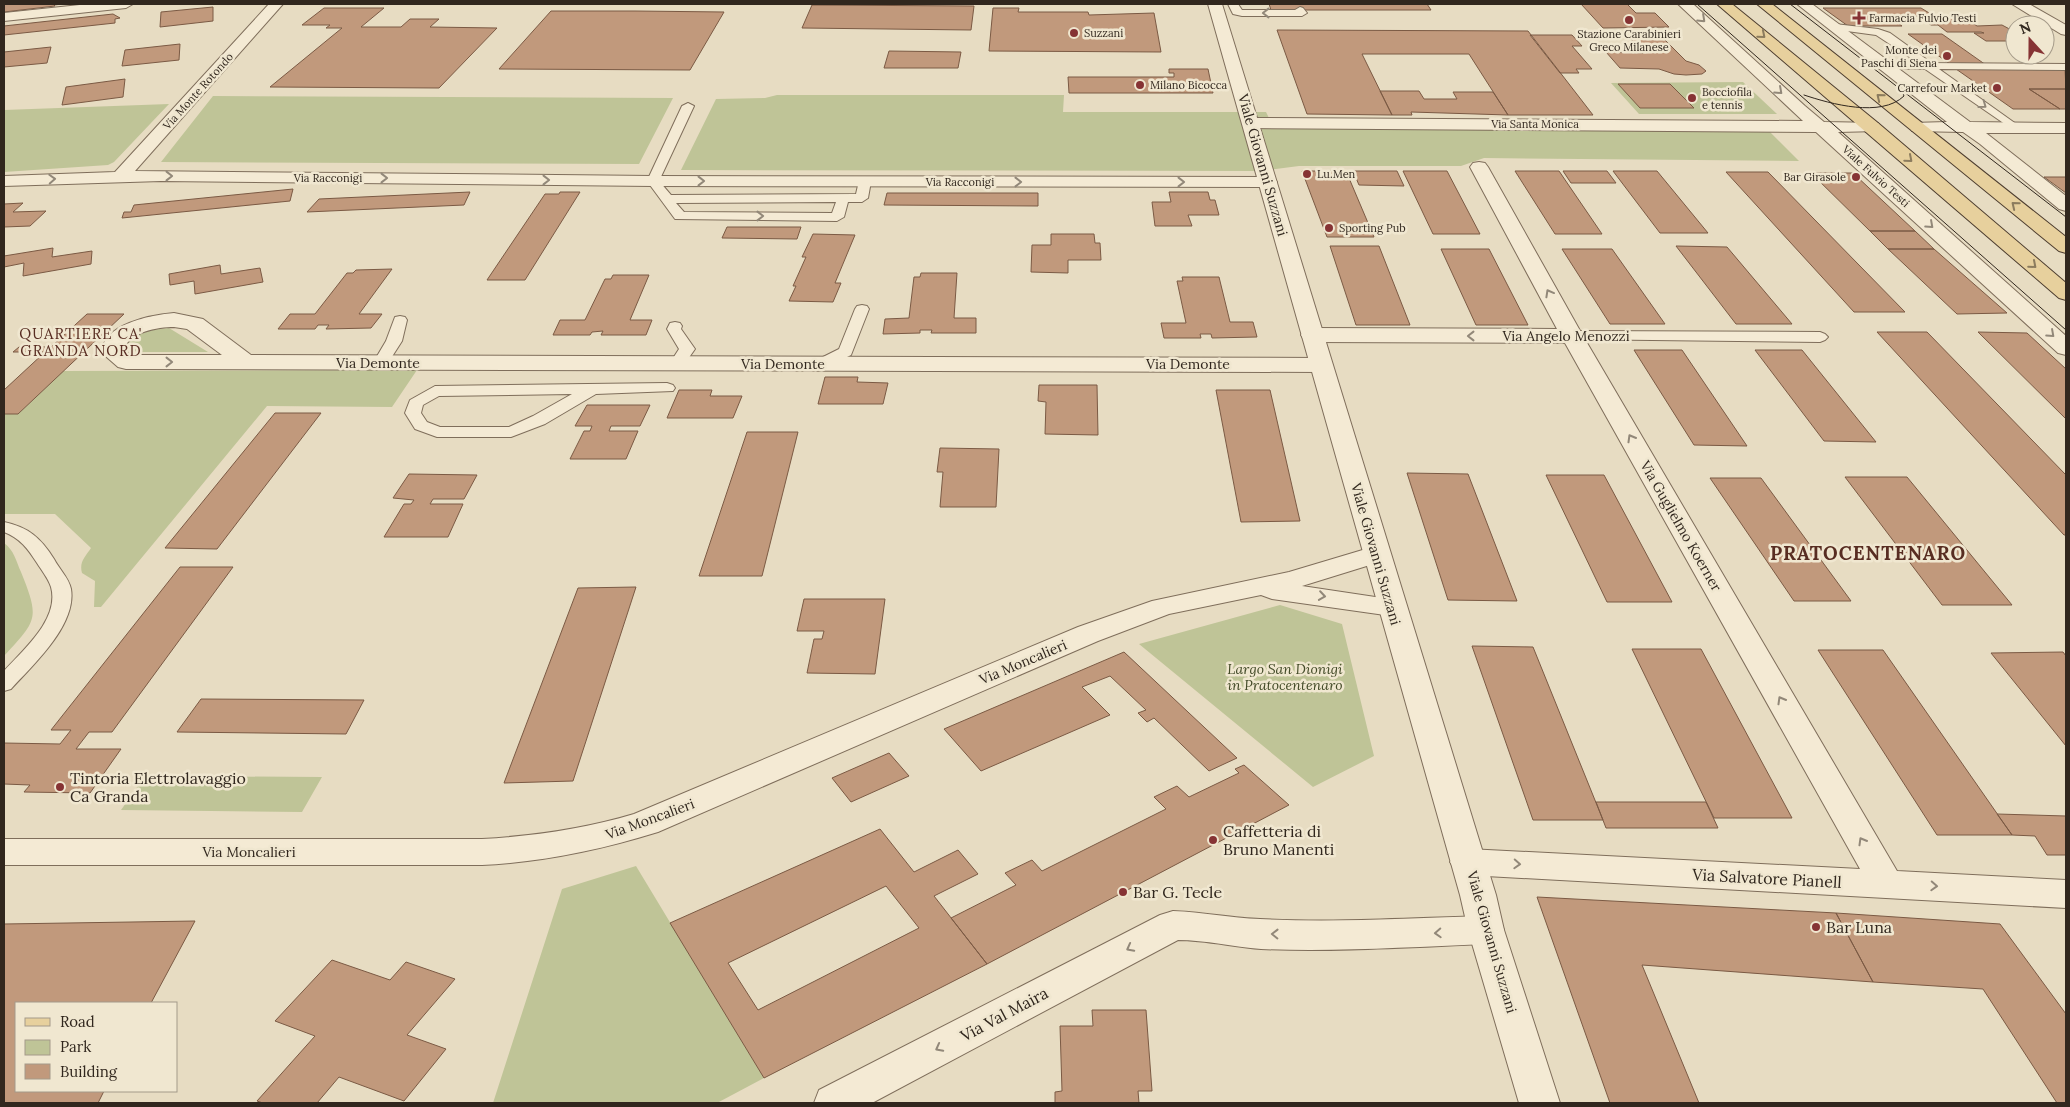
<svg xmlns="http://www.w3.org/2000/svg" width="2070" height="1107" viewBox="0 0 2070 1107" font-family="Lora,serif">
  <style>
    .green { fill: #bfc497 }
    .building { fill: #c1997c; stroke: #7b5a44; fill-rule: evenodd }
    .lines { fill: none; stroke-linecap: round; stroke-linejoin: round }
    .service-casing { stroke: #7f6e5b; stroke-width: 2 }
    .minor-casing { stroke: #7f6e5b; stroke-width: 2 }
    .tertiary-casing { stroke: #7f6e5b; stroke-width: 2 }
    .primary-casing { stroke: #4d3d2f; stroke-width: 2 }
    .service { fill: #f4ead4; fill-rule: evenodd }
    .minor { fill: #f4ead4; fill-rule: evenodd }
    .tertiary { fill: #f4ead4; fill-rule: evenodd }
    .primary { fill: #e7d09d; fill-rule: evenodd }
    .tram { stroke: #31271e; stroke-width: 1 }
    .oneway { stroke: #928879 }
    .oneway2 { stroke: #8c7c5e }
    .poi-dot { fill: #863334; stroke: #f0e7d0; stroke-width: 2 }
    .labels { text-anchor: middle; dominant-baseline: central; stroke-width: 5; stroke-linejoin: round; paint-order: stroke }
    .far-poi-label { font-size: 11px; fill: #31271e; stroke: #f0e7d0; text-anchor: start }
    .far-street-label { font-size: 11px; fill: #31271e; stroke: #f0e7d0 }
    .street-label { font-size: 14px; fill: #31271e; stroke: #f0e7d0 }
    .park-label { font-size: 14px; font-style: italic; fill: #424a27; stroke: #f0e7d0 }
    .neighbourhood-label { font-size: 15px; letter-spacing: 1px; fill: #582d22; stroke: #f0e7d0 }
    .near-poi-label { font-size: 16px; fill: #31271e; stroke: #f0e7d0; text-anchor: start }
    .near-street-label { font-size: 16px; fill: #31271e; stroke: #f0e7d0 }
    .district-label { font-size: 19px; font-weight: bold; letter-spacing: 1px; fill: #582d22; stroke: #f0e7d0 }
  </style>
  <rect width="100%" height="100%" fill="#e7dcc2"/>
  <path class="green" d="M1743,82l34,32h-138l-28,-31z
    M777,95h287l-1,17h203l3,6 496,9 34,34 -315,-3 -23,8h-162l-38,5 -580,-1 35,-71 49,-1z
    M213,96l460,2 -34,66 -478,-2z
    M169,104l-55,58 -6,3 -104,7v-62z
    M169,328l39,24h-71l-10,-5 -3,-6 26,-11z
    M417,370l-25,37 -125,-1 -166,201h-7l1,-26 -13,-8c-3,-11 3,-16 9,-25l-36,-34h-51v-100h14l45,-43z
    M4,543c10,7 12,18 17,29 19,47 16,48 -17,84z
    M1280,605l62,19 32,132 -61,31 -174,-143z
    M145,776l177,1 -20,35 -181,-2z
    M636,866l128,212 -47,25h-224l69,-214z"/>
  <path class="building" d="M4,4h58l-8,1 1,1 -51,6z
    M1269,4h158l4,6h-160z
    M1581,4h46l9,9h19l14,14 -66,1z
    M812,5l162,1 -3,24 -169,-2z
    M213,7v14l-53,6 1,-15z
    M324,8h60l-23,19h40l9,-8h29l-9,8 67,1 -58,60 -169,-1 72,-59h-16l4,-3h-28z
    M993,8h26l-1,4h70l1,3 65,-2 7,39 -172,-1z
    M1823,8h98l13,8h-46l14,10h-54z
    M551,11h84l89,1 -34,58 -191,-1z
    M113,14l7,4 -5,1v4l-111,12v-9z
    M1917,16h45l15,10 25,-1 13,7v9h-29l-12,-8h10l-3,-1h-34l-9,-7h-7z
    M1277,30l251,1 65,84h-85l-39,-61h-107l30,61 -85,-1z
    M1908,34h34l44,31 -36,-1z
    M1530,35h42l10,11h-10l20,23h-16l3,4h-19z
    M1631,39h33l22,22 13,4 7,6 -4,3 -16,1 -12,-1 -15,-5 -39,-1 -14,-16 37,1z
    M180,44l-1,16 -57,6 3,-16z
    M51,47l-4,16 -43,4v-15z
    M889,51l72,1 -3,16h-74z
    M1169,69h39l5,24h-144l-1,-16h106v-4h-5z
    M1956,69h109l1,20h-37l31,20h-47z
    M125,79l-2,18 -61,8 4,-18z
    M1618,84h52l24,24h-54z
    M2029,89h37v20h-6z
    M1380,91h39l5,8h33l-4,-7h40l15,23 -97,-3 1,3h-20z
    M1302,171h44l28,66h-47z
    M1353,171h44l7,15 -45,-1z
    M1403,171h44l33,63h-47z
    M1515,171h44l43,63h-47z
    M1563,171h44l9,12h-45z
    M1613,171h44l51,62h-48z
    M1726,172h42l137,140h-51z
    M1811,173h42l62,58h-45z
    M2044,177h22v16z
    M293,189l-3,12 -168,17 2,-6h7l3,-7z
    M470,192l-6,13 -157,7 12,-13z
    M560,192h20l-55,88h-38l58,-86h14z
    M1169,192h39l2,8h5l4,15h-31l4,11h-37l-3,-24h19z
    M887,193h151v13l-154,-1z
    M23,203l-10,9 33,-1 -16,15 -26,1v-23z
    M727,227h74l-4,12 -75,-1z
    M1870,231h45l19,18h-46z
    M813,234l42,1 -20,48h6l-8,19 -44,-1 7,-15h-3l13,-29h-4z
    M1051,234h43l1,9h5l1,17h-33v13l-37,-1 1,-27h19z
    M1330,246h49l31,79h-54z
    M1676,246l51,1 65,77h-56z
    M53,248l-1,9 40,-6 -1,13 -68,12 1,-13 -20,4v-11z
    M1441,249h48l39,76h-52z
    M1562,249h50l53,75h-55z
    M1888,249h46l73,64 -50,1z
    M220,265l1,9 39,-6 3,14 -68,12 -1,-13 -24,4 -1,-11z
    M392,269l-33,45h23l-11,14 -45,1 3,-4h-11l-3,4h-37l12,-15h25l32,-41h6l3,-3z
    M921,273h36l-3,45h22v15h-45l1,-3h-12v3l-37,1 2,-15 24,-1 5,-41h6z
    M613,275h36l-19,45h22l-6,15h-45l2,-4 -11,1 -2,3h-37l7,-15h25l20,-41h6z
    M1182,277h37l11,45h23l4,15 -45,1 -1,-4h-11l1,4h-37l-3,-15h25l-9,-42h6z
    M87,314h37l-106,100h-14v-24l41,-38h-32l6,-5h32z
    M1877,332h50l139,143v60h-2z
    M1978,332l49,1 39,36v50z
    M1634,350h48l65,96 -53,-1z
    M1755,350h47l74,92 -52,-1z
    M825,377h33l-1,5 31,1 -5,21h-65z
    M1039,385h58l1,50 -53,-1 1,-32 -8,-1z
    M679,390h33l-2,6h32l-9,22h-66z
    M1216,390h54l30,131 -59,1z
    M587,405h63l-10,21h-29l-2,5h29l-12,28h-56l14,-28h6l2,-5h-17z
    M275,413h46l-104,136 -52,-1z
    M747,432h51l-36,144h-63z
    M940,448l59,1 -3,58h-56l3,-35h-6z
    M1407,473l61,1 49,127 -69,-1z
    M409,474l68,1 -13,24h-31l-3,5h33l-15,33h-64l20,-33h7l3,-4 -21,-2z
    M1546,475h58l68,127h-65z
    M1845,477h62l105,128h-70z
    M1710,478h51l90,123h-57z
    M180,567h53l-121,165h-23l-13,17h45l-31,44 -66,-1 6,-7 -26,-1v-41l56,1 11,-14h-20z
    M636,587l-63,194 -69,2 74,-195z
    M804,599h81l-10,75 -68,-1 7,-34h8l2,-8h-27z
    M1472,646l61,1 70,173h-70z
    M1632,649h69l91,169h-78z
    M1818,650h65l129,185h-75z
    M1124,652l113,106 -28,13 -55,-53 -7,4 -9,-9 8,-3 -36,-34 -28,11 28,28 -129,56 -37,-42z
    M2063,652l3,4v90l-75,-93z
    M201,699l163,1 -18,34 -169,-2z
    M889,753l20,23 -58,26 -19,-24z
    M1244,765l45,40 -302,159 -36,-46 65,-33 -11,-12 27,-13 10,11 124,-62 -12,-12 23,-11 12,11 50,-24 -4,-4z
    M1596,802h110l12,26h-112z
    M1997,814l69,2v39h-19l-12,-19 -23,-1z
    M880,829l34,43 44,-22 20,24 -44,22 53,68 -223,114 -94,-155zM886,886l33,42 -161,82 -30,-47z
    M1537,897l299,16 37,69 -231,-17 57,138h-89z
    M1836,913l164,11 66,90v89h-9l-74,-114 -110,-7z
    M195,921l-44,82h-135v88h88l-6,12h-94v-179z
    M332,960l58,20 16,-18 49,17 -48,56 39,14 -42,52 -65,-24 -22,26h-54l-6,-2 58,-65 -40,-15z
    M1092,1010h54l6,81h-14l1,12h-84v-11l7,-1 -2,-65h33z"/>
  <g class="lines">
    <g class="service-casing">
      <path id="service" d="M1228,4h10l4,6h53l5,-3 3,1 4,5 -5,3h-60l-9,-2z
        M1835,24l43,5 12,4 36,26v4l140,1v6l-127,-1 80,57 2,2 -6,3 -90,-62 -44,-1 -1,-2 1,-2 27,-1 -1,-2 4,-3 -35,-23 -44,-6 -2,-2z
        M688,103l6,3 -35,75 12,14 185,-1 3,-13 6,-4 6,4 -3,17 -6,4h-14l-4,15 -7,4 -162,-2 -28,-38 35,-75zM836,202l-4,11 -148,-1 -8,-9z
        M862,305l5,1 2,3 -18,46 -24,12h-12l-2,-3 2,-3 24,-12 16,-40 2,-3z
        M400,316l5,1 2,3 -5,21 -16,25h-10l-3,-3 13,-22 9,-24z
        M675,322l5,1 2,3 -1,3 14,20 -12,17h-10l-3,-3 9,-14 -12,-20 3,-6z
        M1572,331l248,1 5,2 3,3 -3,3 -5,2 -253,-3 -3,-3 3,-3z
        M667,383l6,2 2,3 -2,3 -77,3 -51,30 -34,13h-74l-22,-8 -10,-16 5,-13 25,-14zM572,394l-39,22 -24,11h-69l-13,-5 -6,-9 2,-8 16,-9z
        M4,522c24,5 37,16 50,37 5,10 15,19 17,30 6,36 -38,76 -60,100l-7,2v-20c19,-21 56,-52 47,-84 -3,-9 -9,-16 -14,-24 -9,-14 -17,-25 -33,-31z"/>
    </g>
    <g class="minor-casing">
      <path id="minor" d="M89,4h44l-7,4 -122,13v-8z
        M269,4h14l-148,167 518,5 615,1 6,1 3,4 -3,4 -6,1 -615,-1 -492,-5 -157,5v-10l111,-4z
        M1678,4h15l112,102 19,16 54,1 2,4 -2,4 -40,1 228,204v19l-8,-2 -242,-221 -566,-4 -6,-1 -2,-4 2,-4 6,-1 553,3z
        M1797,4h15l158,118 96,1v10h-80l80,63v15l-7,-2 -79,-65 -17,-12 -51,-1 -2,-4 2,-4 35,-1z
        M2012,4h17l37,21v10l-5,-1z
        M1479,162l6,1 3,4 95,169 314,535 169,9v28l-598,-33 -12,-4 -6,-9 6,-9 12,-4 392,20 -295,-526 -253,-1 -8,-2 -3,-5 3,-5 8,-2 245,1 -87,-162 3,-4z
        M174,313l29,6 48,36 1070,3 8,2 3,5 -3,5 -8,2 -1195,-3 -8,-2 -16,-14c0,-29 49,-38 72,-40zM174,327l13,2 35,26h-91l-7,-5c4,-18 34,-23 50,-23z
        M1376,546l10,2 4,6 -4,6 -84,26 100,15 4,6 -4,6 -10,3 -120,-17 -11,-4 -92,19 -71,27 -440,191c-58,18 -115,30 -176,33h-478v-26h478c52,-3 102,-10 152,-25l444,-187 74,-26 137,-29z
        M1173,911c29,1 58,7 87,8 75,4 151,-1 226,-3l13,4 5,10 -5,10 -13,4c-75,3 -150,8 -225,5 -28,-2 -55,-9 -83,-9l-306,163h-58l5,-13 341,-175z"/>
    </g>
    <g class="tertiary-casing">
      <path id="tertiary" d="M1208,4h14l274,891 8,35 56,173h-41l-51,-173 -8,-35z"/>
    </g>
    <g class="primary-casing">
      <path id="primary" d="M1717,4h15l146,119 188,160v17l-7,-2z
        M1757,4h15l294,233v16l-7,-2z"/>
    </g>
    <use href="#service" class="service"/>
    <use href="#minor" class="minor"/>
    <use href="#tertiary" class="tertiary"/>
    <use href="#primary" class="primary"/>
    <path class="tram" d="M1697,4l369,326
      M1790,4l276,213
      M1804,95c27,9 77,23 100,1l-3,-7"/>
  </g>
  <defs><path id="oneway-chevron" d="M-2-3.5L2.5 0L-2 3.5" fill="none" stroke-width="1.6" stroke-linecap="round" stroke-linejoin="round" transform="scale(1.25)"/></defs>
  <g class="oneway">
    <use href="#oneway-chevron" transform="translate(1266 13) rotate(-180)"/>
    <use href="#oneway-chevron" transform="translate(1702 19) rotate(43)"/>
    <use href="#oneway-chevron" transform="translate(1779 91) rotate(42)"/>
    <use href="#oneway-chevron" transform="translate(1983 105) rotate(36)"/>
    <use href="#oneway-chevron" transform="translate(169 176)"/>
    <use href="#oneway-chevron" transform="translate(384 178)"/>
    <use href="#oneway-chevron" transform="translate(52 179) rotate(-3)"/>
    <use href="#oneway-chevron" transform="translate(546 180)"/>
    <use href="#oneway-chevron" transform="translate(701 181)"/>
    <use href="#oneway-chevron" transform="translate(1018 182)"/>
    <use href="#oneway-chevron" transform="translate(1181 182)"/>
    <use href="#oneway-chevron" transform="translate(760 216)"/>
    <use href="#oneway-chevron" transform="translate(1930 225) rotate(42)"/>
    <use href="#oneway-chevron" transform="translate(1549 293) rotate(-119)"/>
    <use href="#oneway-chevron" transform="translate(2051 334) rotate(42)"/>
    <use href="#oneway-chevron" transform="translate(1471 336) rotate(-180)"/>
    <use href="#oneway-chevron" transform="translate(169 362)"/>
    <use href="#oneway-chevron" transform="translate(1631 438) rotate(-120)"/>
    <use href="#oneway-chevron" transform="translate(1322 596) rotate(8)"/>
    <use href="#oneway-chevron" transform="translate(1781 700) rotate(-120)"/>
    <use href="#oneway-chevron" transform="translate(1862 841) rotate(-120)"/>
    <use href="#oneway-chevron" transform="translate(1517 864) rotate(3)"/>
    <use href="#oneway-chevron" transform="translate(1934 886) rotate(3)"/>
    <use href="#oneway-chevron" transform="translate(1438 933) rotate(177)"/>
    <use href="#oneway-chevron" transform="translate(1275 934) rotate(-179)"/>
    <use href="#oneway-chevron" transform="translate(1130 948) rotate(152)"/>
    <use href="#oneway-chevron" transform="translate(939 1048) rotate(152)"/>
  </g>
  <g class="oneway2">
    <use href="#oneway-chevron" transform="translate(1762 35) rotate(40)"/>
    <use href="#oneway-chevron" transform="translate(1880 97) rotate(-141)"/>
    <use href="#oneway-chevron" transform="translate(1909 159) rotate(41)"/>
    <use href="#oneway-chevron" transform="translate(2015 205) rotate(-141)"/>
    <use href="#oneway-chevron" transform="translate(2033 265) rotate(41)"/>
  </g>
  <g class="poi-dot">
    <path d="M1856.5 10.5h5v5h5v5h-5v5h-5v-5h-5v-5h5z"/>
    <circle cx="1629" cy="20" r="5"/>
    <circle cx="1074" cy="33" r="5"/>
    <circle cx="1947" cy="56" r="5"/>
    <circle cx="1140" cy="85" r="5"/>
    <circle cx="1997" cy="88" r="5"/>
    <circle cx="1692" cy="98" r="5"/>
    <circle cx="1307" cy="174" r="5"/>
    <circle cx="1856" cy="177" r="5"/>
    <circle cx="1329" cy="228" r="5"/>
    <circle cx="60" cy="787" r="5"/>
    <circle cx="1213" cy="840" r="5"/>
    <circle cx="1123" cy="892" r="5"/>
    <circle cx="1816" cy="927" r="5"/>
  </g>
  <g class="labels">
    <g class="far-poi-label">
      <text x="1869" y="18">Farmacia Fulvio Testi</text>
      <text x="1084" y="33">Suzzani</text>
      <text x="1629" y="34" text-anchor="middle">Stazione Carabinieri<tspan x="1629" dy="13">Greco Milanese</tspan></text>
      <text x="1937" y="50" text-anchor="end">Monte dei<tspan x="1937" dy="13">Paschi di Siena</tspan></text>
      <text x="1150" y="85">Milano Bicocca</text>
      <text x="1987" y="88" text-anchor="end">Carrefour Market</text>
      <text x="1702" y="92">Bocciofila<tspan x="1702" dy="13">e tennis</tspan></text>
      <text x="1317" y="174">Lu.Men</text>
      <text x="1846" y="177" text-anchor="end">Bar Girasole</text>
      <text x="1339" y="228">Sporting Pub</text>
    </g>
    <g class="far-street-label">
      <text transform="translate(198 91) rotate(-48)">Via Monte Rotondo</text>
      <text x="1535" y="124">Via Santa Monica</text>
      <text transform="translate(1876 176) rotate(42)">Viale Fulvio Testi</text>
      <text x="328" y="178">Via Racconigi</text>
      <text x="960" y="182">Via Racconigi</text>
    </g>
    <g class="street-label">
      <text transform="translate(1263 165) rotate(74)">Viale Giovanni Suzzani</text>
      <text x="1566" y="336">Via Angelo Menozzi</text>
      <text x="378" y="363">Via Demonte</text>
      <text x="783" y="364">Via Demonte</text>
      <text x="1188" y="364">Via Demonte</text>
      <text transform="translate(1681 526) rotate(60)">Via Guglielmo Koerner</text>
      <text transform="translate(1376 554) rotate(74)">Viale Giovanni Suzzani</text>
      <text transform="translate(1023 662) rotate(-23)">Via Moncalieri</text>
      <text transform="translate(650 819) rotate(-20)">Via Moncalieri</text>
      <text x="249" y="852">Via Moncalieri</text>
      <text transform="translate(1492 942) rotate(74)">Viale Giovanni Suzzani</text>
    </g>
    <g class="park-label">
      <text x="1285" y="669">Largo San Dionigi<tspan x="1285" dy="16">in Pratocentenaro</tspan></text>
    </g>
    <g class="neighbourhood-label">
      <text x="81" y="333">QUARTIERE CA'<tspan x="81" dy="17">GRANDA NORD</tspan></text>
    </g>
    <g class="near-poi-label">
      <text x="70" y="778">Tintoria Elettrolavaggio<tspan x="70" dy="18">Ca Granda</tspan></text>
      <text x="1223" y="831">Caffetteria di<tspan x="1223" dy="18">Bruno Manenti</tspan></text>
      <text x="1133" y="892">Bar G. Tecle</text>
      <text x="1826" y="927">Bar Luna</text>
    </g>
    <g class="near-street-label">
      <text transform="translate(1767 878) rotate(3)">Via Salvatore Pianell</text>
      <text transform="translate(1004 1014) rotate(-28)">Via Val Maira</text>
    </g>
    <g class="district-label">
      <text x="1868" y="553">PRATOCENTENARO</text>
    </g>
  </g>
  <rect width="2070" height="1107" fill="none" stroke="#31271e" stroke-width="10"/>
  <rect x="15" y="1002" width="162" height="90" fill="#f0e7d0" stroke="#a49a89"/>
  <rect x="25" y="1018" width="25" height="8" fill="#e7d09d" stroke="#a49a89"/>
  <text x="60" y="1027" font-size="15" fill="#31271e">Road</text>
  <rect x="25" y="1040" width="25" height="15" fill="#bfc497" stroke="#a49a89"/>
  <text x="60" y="1052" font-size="15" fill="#31271e">Park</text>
  <rect x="25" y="1064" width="25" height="15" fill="#c1997c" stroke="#a49a89"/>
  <text x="60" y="1077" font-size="15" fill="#31271e">Building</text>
  <g transform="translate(2030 40) rotate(339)"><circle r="24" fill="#f0e7d0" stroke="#a49a89"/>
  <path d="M0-4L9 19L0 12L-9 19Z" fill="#863334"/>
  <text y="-8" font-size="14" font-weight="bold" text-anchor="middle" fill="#31271e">N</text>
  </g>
</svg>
